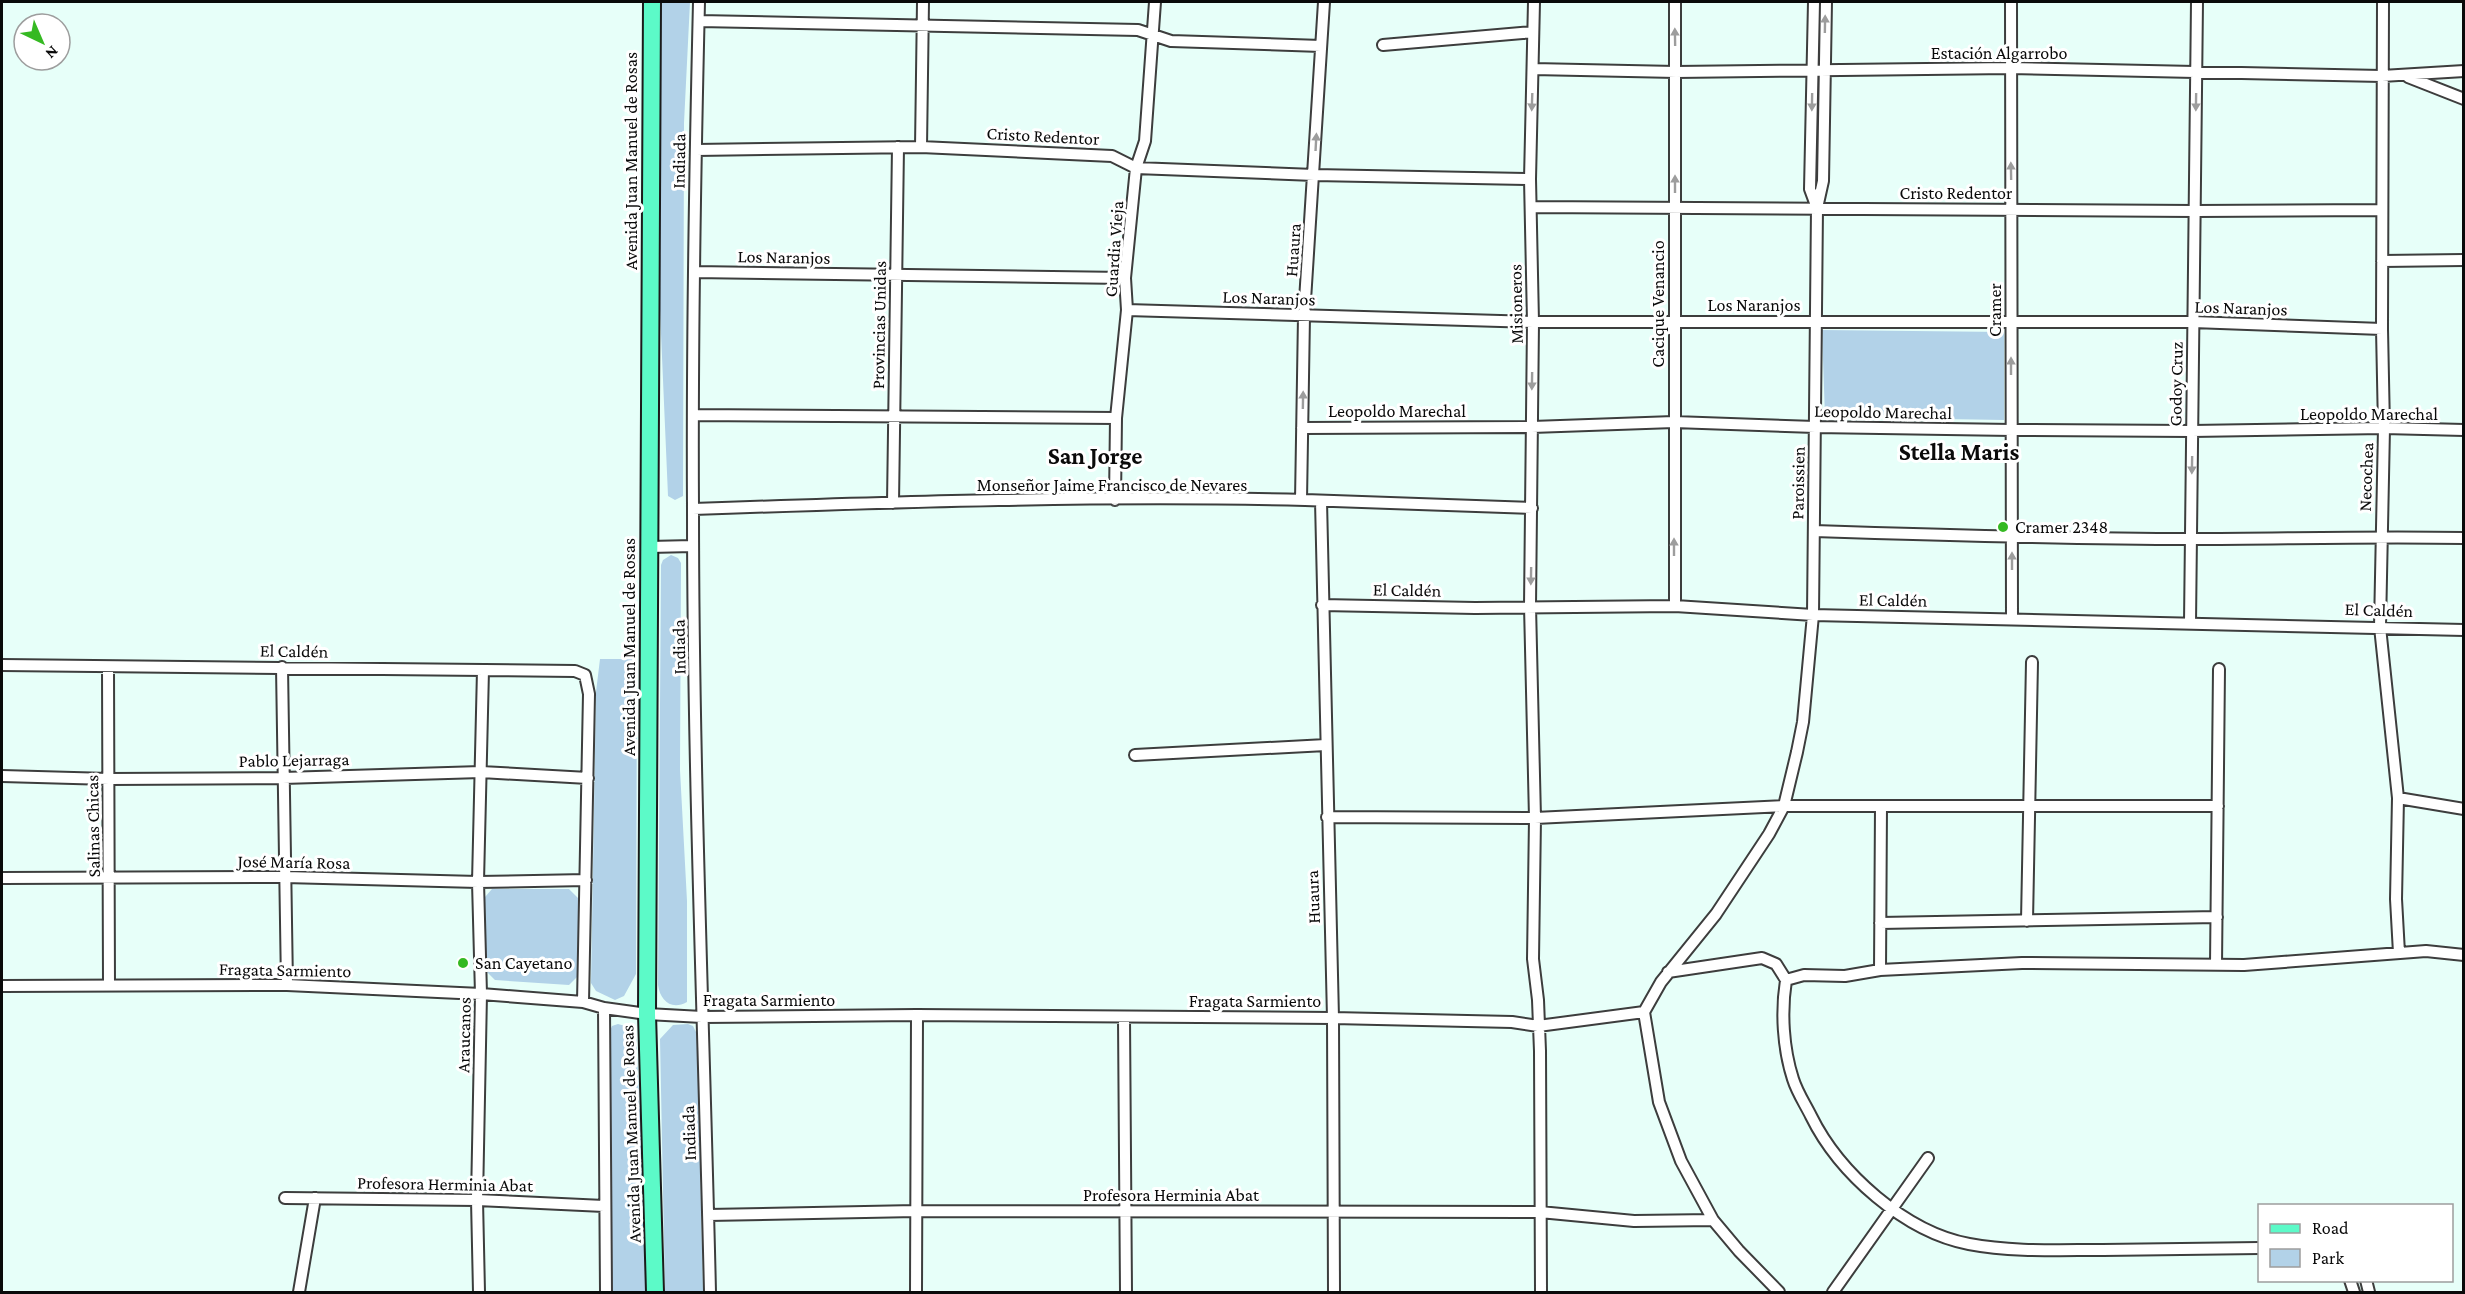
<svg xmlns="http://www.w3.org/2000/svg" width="2465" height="1294" viewBox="0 0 2465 1294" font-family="'Crimson Pro',serif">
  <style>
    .green { fill: #b2d2e8 }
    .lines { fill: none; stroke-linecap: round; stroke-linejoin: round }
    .street-casing { stroke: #3d3d3d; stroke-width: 14 }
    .primary-casing { stroke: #1b1b1b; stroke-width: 20 }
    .street { stroke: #fff; stroke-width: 10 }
    .primary { stroke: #5cfac8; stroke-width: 16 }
    .oneway { fill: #9d9d9d }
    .poi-dot { fill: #35b922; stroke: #fff; stroke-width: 2 }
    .labels { text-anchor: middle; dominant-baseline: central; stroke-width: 6; stroke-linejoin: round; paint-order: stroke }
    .street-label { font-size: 18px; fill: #0a0a0a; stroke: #fff }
    .poi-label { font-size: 18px; fill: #0a0a0a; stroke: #fff; text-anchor: start }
    .district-label { font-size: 24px; font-weight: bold; fill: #0a0a0a; stroke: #fff }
  </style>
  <rect width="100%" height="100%" fill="#e7fff9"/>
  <path class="green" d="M661,2h29l-6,121 -1,373 -8,4 -7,-4 -9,-209z
    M1822,330l182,2v88l-179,-3z
    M671,555l7,3 3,5 -1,207 7,131v101c-16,9 -27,-2 -29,-17l3,-420 2,-5z
    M600,659h37l-1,315 -12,22 -9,4 -19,-9 -5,-8 5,-291z
    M492,889h77l10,10 -2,78 -8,8 -74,-5 -9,-9 -1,-74z
    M618,1024l14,4 4,7 13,257h-37l-3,-259 3,-7z
    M688,1024l5,2 4,8 6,258h-38l-5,-253 13,-14z"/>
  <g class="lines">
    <g class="street-casing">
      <path id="street" d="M699,2c-4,168 -7,337 -6,506 0,261 11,523 17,784
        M1534,2l-4,177 3,143 -3,284 5,212 -2,141 5,41 2,51 1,241
        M1814,2l-4,187 7,19
        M2011,2l1,617
        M2383,2l-1,327 2,99 -4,199 18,171 -2,101 3,54
        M699,21l439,9 33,11 150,5
        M1383,45l150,-13
        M1533,69l143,3 334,-4 372,8 82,-5
        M2408,77l56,22
        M921,147l2,-145
        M696,150l225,-3 191,9 24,12 178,7 216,4
        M1531,207l664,4 187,-1
        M2382,261l82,-1
        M694,272l431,6
        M1127,310l406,12h660l189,7
        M693,415l423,3
        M1302,428l230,-1 142,-5 141,5 197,3 180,1 192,-3 80,2
        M1115,500l1,-82 11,-108 -2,-32 11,-110 9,-27 10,-139
        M1301,500l3,-184 20,-314
        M1321,501l12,517 1,274
        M893,503l5,-356
        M693,509c203,-7 408,-14 612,-9 76,2 151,6 227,8
        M1814,531c125,4 251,8 377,8 91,0 181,-3 273,-1
        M649,547l44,-1
        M1322,605l153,3 200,-2 138,9 651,15
        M1675,606v-604
        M2190,623l7,-621
        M2,665l573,6 10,4 4,19 -6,308
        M108,667l1,318
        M282,667l5,318
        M1135,755l191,-10
        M2,776l107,3 174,-1 198,-6 107,6
        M2398,798l66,11
        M1327,817l208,1 249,-12h434
        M2,878l283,-1 193,5 108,-2
        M2027,921l5,-259
        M1880,923l337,-6
        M2216,965l3,-296
        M1880,970l1,-164
        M1668,972l94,-14 14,6 10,16 18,-5 41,1 35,-6 142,-7 222,2 182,-14 38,4
        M1786,980c-5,32 -3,68 7,99 4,13 12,25 18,37 28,57 94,116 158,128 42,8 88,6 131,6 53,-1 106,-1 160,-2
        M2,986l285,-1 194,9 102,8 21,6 43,6 55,3 215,-2 416,3 179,4 26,4 106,-14
        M604,1008l2,284
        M1124,1018l2,274
        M285,1198l192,2 127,6
        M708,1215l208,-4 624,1 94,9 79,-1
        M2350,1280l4,12
        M2366,1280l3,12
        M299,1292l16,-94
        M479,1292l-2,-92 4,-206 -3,-112 5,-212
        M916,1292l1,-277
        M1779,1292l-40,-41 -26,-31 -32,-59 -22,-59 -15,-90 17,-30 55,-68 53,-80 15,-28 13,-54 6,-30 10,-107 4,-407 6,-27 3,-179
        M1833,1292l95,-134"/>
    </g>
    <g class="primary-casing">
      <path id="primary" d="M652,2l-5,1012 8,278"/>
    </g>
    <use href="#street" class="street"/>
    <use href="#primary" class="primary"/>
  </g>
  <defs><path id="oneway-solid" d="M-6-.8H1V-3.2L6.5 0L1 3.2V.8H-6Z" transform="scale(1.5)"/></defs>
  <g class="oneway">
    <use href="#oneway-solid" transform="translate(1825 24) rotate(-89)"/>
    <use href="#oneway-solid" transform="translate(1675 37) rotate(-91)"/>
    <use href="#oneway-solid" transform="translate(1532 102) rotate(92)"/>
    <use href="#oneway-solid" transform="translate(1812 102) rotate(91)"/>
    <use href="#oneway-solid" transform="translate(2196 102) rotate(91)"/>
    <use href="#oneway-solid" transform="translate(1316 142) rotate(-87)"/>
    <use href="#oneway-solid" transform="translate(2011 171) rotate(-91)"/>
    <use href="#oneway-solid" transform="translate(1675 184) rotate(-90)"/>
    <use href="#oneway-solid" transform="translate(2011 366) rotate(-90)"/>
    <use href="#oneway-solid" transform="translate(1532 381) rotate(91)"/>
    <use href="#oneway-solid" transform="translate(1303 400) rotate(-89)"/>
    <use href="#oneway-solid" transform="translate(2192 465) rotate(91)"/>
    <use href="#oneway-solid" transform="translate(1674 547) rotate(-90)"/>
    <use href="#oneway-solid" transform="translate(2012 561) rotate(-90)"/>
    <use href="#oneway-solid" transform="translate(1531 576) rotate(91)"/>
  </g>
  <g class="poi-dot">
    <circle cx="2003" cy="527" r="6"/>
    <circle cx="463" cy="963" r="6"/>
  </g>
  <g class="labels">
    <g class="street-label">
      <text x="1999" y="53">Estación Algarrobo</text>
      <text transform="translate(1043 136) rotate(3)">Cristo Redentor</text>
      <text transform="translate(631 161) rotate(-90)">Avenida Juan Manuel de Rosas</text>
      <text transform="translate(679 161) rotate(-89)">Indiada</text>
      <text x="1956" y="193">Cristo Redentor</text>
      <text transform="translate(1114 249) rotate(-86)">Guardia Vieja</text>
      <text transform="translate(1293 250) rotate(-86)">Huaura</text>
      <text transform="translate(784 257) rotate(1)">Los Naranjos</text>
      <text transform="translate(1269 298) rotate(2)">Los Naranjos</text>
      <text transform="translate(1516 304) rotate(-91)">Misioneros</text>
      <text transform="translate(1658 304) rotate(-90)">Cacique Venancio</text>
      <text x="1754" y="305">Los Naranjos</text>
      <text transform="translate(2241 308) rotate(2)">Los Naranjos</text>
      <text transform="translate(1995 310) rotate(-90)">Cramer</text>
      <text transform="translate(879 325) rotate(-89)">Provincias Unidas</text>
      <text transform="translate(2176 384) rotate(-89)">Godoy Cruz</text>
      <text x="1397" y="411">Leopoldo Marechal</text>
      <text transform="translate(1883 412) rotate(1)">Leopoldo Marechal</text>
      <text x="2369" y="414">Leopoldo Marechal</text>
      <text transform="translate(2366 477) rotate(-88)">Necochea</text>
      <text transform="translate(1798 483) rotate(-89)">Paroissien</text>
      <text x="1112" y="485">Monseñor Jaime Francisco de Nevares</text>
      <text transform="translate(1407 590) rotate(1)">El Caldén</text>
      <text transform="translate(1893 600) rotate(1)">El Caldén</text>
      <text transform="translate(2379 610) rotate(2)">El Caldén</text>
      <text transform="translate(629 647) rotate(-90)">Avenida Juan Manuel de Rosas</text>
      <text transform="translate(679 647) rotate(-91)">Indiada</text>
      <text transform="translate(294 651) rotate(1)">El Caldén</text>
      <text transform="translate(294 760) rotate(-1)">Pablo Lejarraga</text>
      <text transform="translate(93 826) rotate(-91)">Salinas Chicas</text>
      <text transform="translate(294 862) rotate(1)">José María Rosa</text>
      <text transform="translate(1313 897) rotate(-92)">Huaura</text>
      <text transform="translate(285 970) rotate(1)">Fragata Sarmiento</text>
      <text x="769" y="1000">Fragata Sarmiento</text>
      <text x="1255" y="1001">Fragata Sarmiento</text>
      <text transform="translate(464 1035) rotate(-89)">Araucanos</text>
      <text transform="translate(689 1133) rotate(-92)">Indiada</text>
      <text transform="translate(631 1134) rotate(-92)">Avenida Juan Manuel de Rosas</text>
      <text transform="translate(445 1184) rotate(1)">Profesora Herminia Abat</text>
      <text x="1171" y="1195">Profesora Herminia Abat</text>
    </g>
    <g class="poi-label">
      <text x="2015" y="527">Cramer 2348</text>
      <text x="475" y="963">San Cayetano</text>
    </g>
    <g class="district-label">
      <text x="1959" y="451">Stella Maris</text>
      <text x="1095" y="455">San Jorge</text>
    </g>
  </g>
  <rect width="2465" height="1294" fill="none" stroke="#0a0a0a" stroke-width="6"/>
  <rect x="2258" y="1204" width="195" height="78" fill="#ffffff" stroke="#9d9d9d" stroke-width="1.5"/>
  <rect x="2270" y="1224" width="30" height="9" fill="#5cfac8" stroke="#9d9d9d" stroke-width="1.5"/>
  <text x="2312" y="1234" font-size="18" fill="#0a0a0a">Road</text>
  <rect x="2270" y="1249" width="30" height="18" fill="#b2d2e8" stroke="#9d9d9d" stroke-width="1.5"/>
  <text x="2312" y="1264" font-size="18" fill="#0a0a0a">Park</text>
  <g transform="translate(42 42) rotate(136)"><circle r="28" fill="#ffffff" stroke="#9d9d9d" stroke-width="1.5"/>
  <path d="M0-4.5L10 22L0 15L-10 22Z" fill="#35b922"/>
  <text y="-9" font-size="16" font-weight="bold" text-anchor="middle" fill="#0a0a0a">N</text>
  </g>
</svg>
